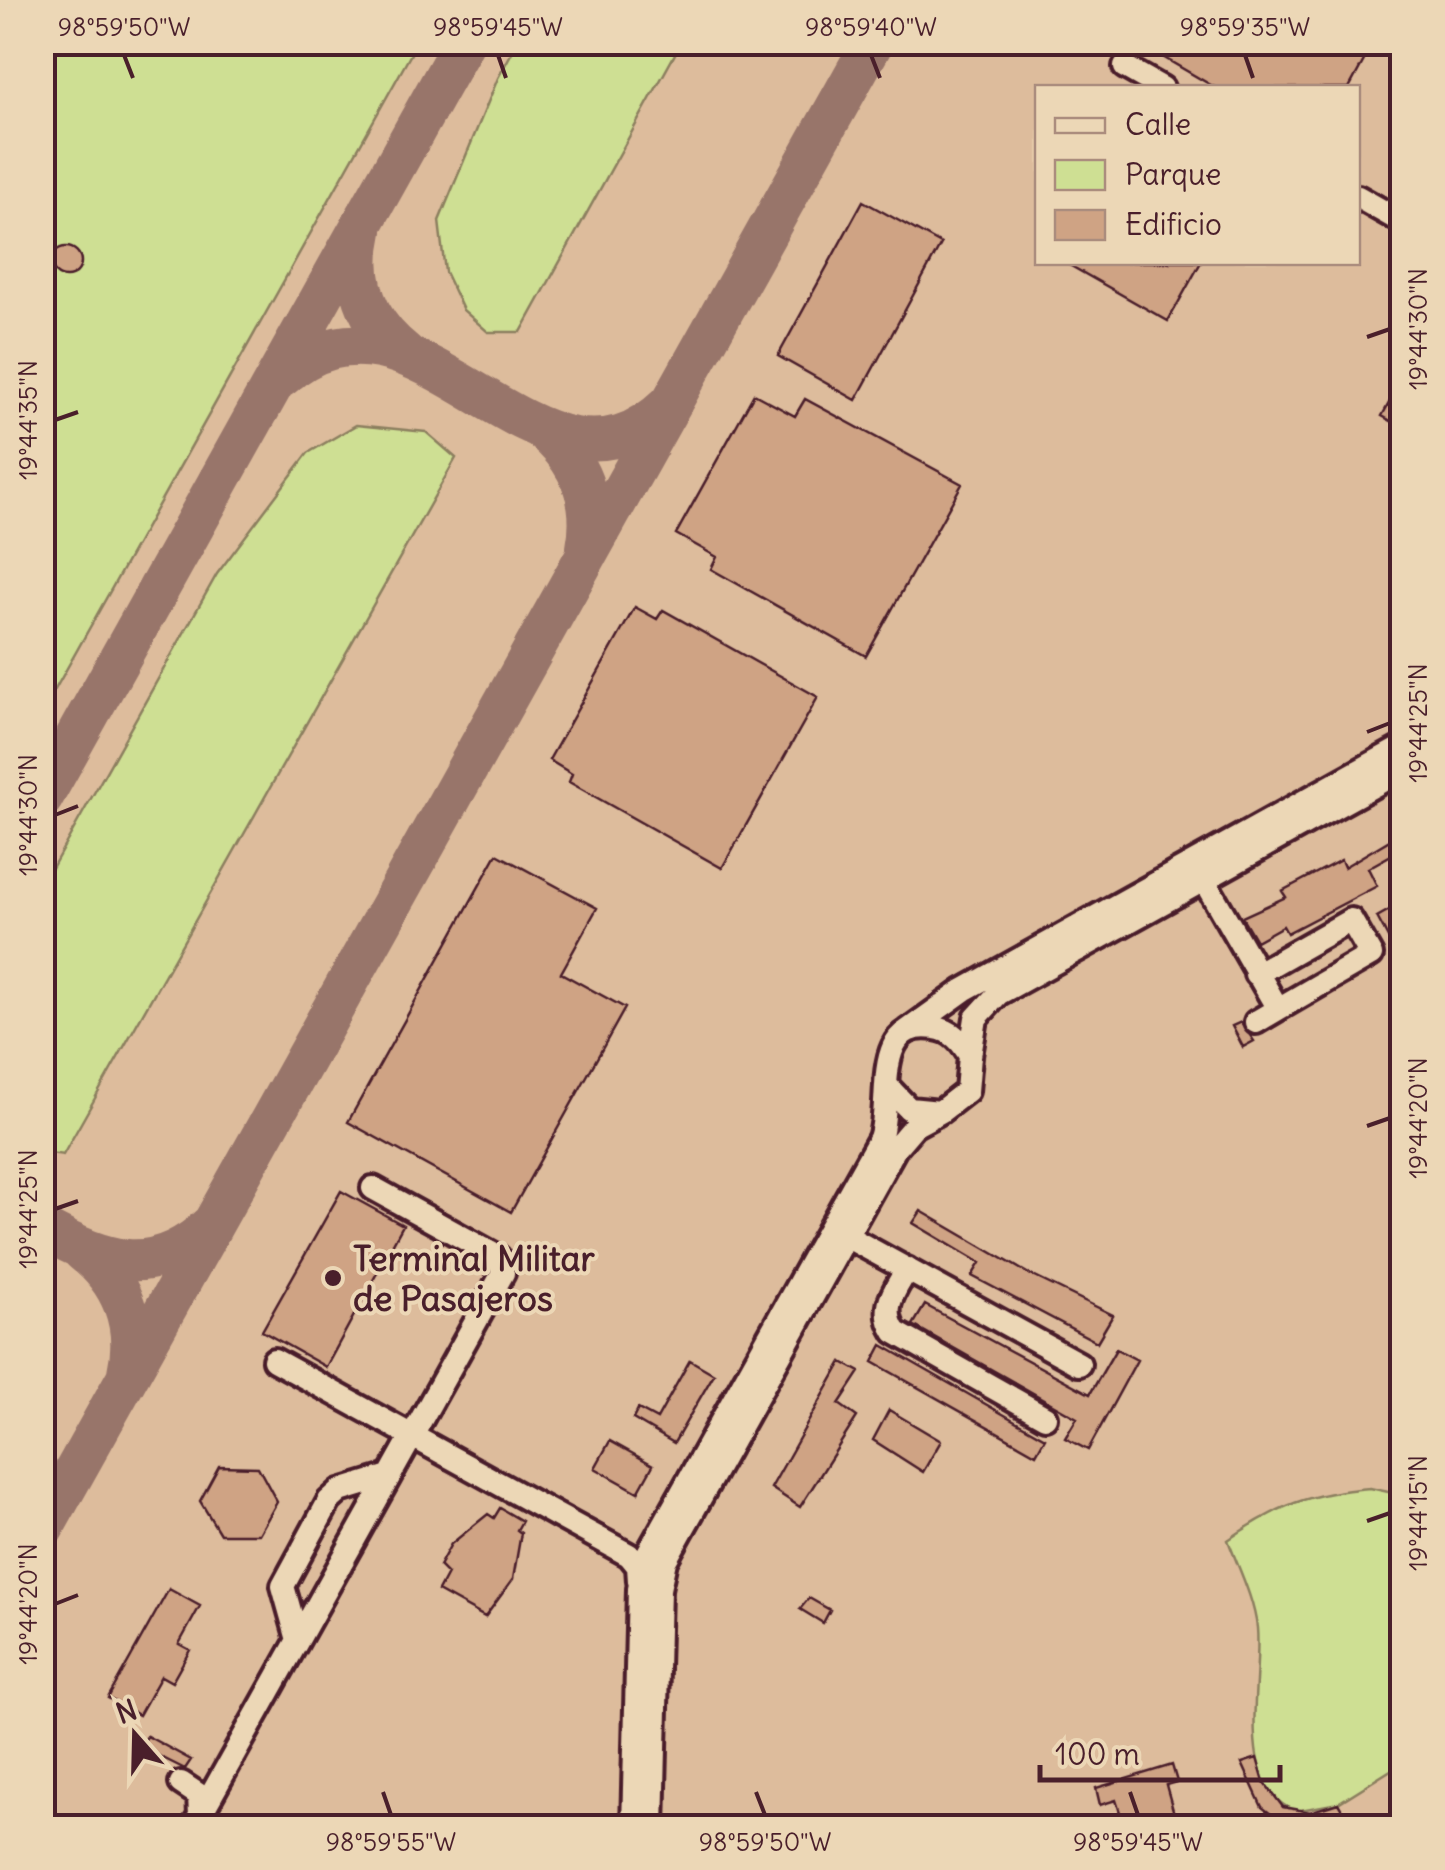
<svg xmlns="http://www.w3.org/2000/svg" width="1445" height="1870" viewBox="0 0 1445 1870" font-family="Delius,sans-serif">
  <style>
    .built { fill: #ddbc9c; fill-rule: evenodd }
    .green { fill: #cedf93; stroke: #8c7f5f; stroke-width: 2.5 }
    .lines { fill: none; stroke-linecap: round; stroke-linejoin: round }
    .taxiway { stroke: #98756a; stroke-width: 42 }
    .building { fill: #cfa384; stroke: #4a1f2b; stroke-width: 2.5 }
    .minor-casing { stroke: #4a1f2b; stroke-width: 30 }
    .minor { stroke: #ecd7b6; stroke-width: 22 }
    .ticks { fill: none; stroke: #4a1f2b; stroke-width: 4 }
    .poi-dot { fill: #4a1f2b; stroke: #ecd7b6; stroke-width: 4 }
    .labels { text-anchor: middle; dominant-baseline: central; stroke-width: 8; stroke-linejoin: round; paint-order: stroke }
    .poi-label { font-size: 35px; font-weight: bold; fill: #4a1f2b; stroke: #ecd7b6; text-anchor: start }
    .neatline { fill: none; stroke: #4a1f2b; stroke-width: 4 }
    .ticks-label { font-size: 25px; text-anchor: middle; fill: #4a1f2b }
  </style>
  <rect width="100%" height="100%" fill="#e7cba9"/>
  <filter id="ink" filterUnits="userSpaceOnUse"><feTurbulence type="fractalNoise" baseFrequency=".01" numOctaves="2"/><feDisplacementMap in="SourceGraphic" scale="20" xChannelSelector="R" yChannelSelector="G"/><feConvolveMatrix kernelMatrix="1 2 1 2 8 2 1 2 1" color-interpolation-filters="sRGB"/></filter>
  <g filter="url(#ink)">
    <path class="built" d="M42,43h1360v1784h-1359zM1038,88h320v174h-320z"/>
    <path class="green" d="M52,43h365l-374,668 -1,-651z
      M517,43h164l-160,289h-33l-25,-22 -18,-38 -6,-51 59,-143z
      M356,425l70,7 30,26 -393,697 -20,-3v-268l174,-310 91,-121z
      M1370,1488l32,7v268l-64,40 -43,8c-62,-24 -33,-131 -38,-183 -3,-29 -19,-61 -29,-88 50,-35 82,-47 142,-52z"/>
    <g class="lines">
      <path class="taxiway" d="M362,231c-11,49 3,91 43,122
        M281,377c137,-121 258,156 388,28
        M543,430c37,30 53,71 44,118
        M42,798l422,-756
        M42,1228c60,34 112,52 168,-2
        M83,1251c39,30 56,74 45,122
        M42,1530l831,-1488"/>
    </g>
    <path class="building" d="M1137,42h237l-25,46h-133z
      M863,201l78,43 -85,156 -78,-44z
      M51 262a15 15 0 1 1 30 0a15 15 0 1 1-30 0Z
      M1064,262h137l-33,59z
      M1402,379v48l-20,-11z
      M754,394l41,22 10,-17 157,85 -96,172 -155,-87 6,-12 -41,-23z
      M635,607l22,12 6,-9 155,87 -96,171 -153,-86 3,-8 -23,-14z
      M1393,838l7,12 -32,18 9,18 -90,47 -4,-7 -27,15 -14,-24 44,-20 -4,-6 59,-31 3,7z
      M497,854l100,54 -36,65 64,35 -114,204 -163,-90z
      M1402,903v61l-25,-47z
      M1241,1022l13,19 -11,6 -11,-21z
      M341,1191l62,34 -77,142 -64,-36z
      M921,1211l108,63 84,41 -16,27 -125,-66 8,-13 -67,-40z
      M925,1305l165,89 26,-45 21,11 -49,90 -23,-12 12,-20 -164,-93z
      M882,1345l163,93 -9,16 -163,-92z
      M690,1360l24,14 -40,69 -41,-24 5,-10 19,10z
      M842,1362l18,10 -21,32 18,13 -57,90 -29,-19z
      M889,1410l52,31 -18,31 -50,-32z
      M610,1441l43,24 -15,27 -43,-24z
      M219,1466l39,1 19,35 -18,32h-39l-20,-33z
      M500,1508l22,13 -5,9 4,3 -8,46 -28,38 -47,-26 9,-17 -8,-8 12,-22 37,-30 6,4z
      M169,1589l31,17 -21,38 11,6 -18,32 -11,-6 -22,39 -31,-17z
      M809,1598l21,12 -7,13 -23,-14z
      M147,1736l44,24 -6,9 -44,-22z
      M1257,1758l7,24 19,25 27,5 28,-9 7,12 -34,11 -35,-8 -14,-11 -20,-44z
      M1172,1765l5,17 -11,3 12,43h-53l-9,-28 -16,5 -4,-17z"/>
    <g class="lines">
      <g class="minor-casing">
        <path id="minor" d="M1125,67l37,21
          M1358,197l44,25
          M1204,880l74,129 93,-54 -20,-35 -95,54
          M1256,1022l22,-13
          M907,1031l57,-41 438,-243
          M970,1056l6,-38 22,-24 404,-224
          M846,1236l233,128
          M907,1269c-13,23 -27,39 -12,63l150,85
          M274,1360l355,195 9,11 1,15
          M298,1640l-15,-54 46,-85 11,-10 49,-15
          M181,1783l18,12 1,20
          M193,1828l310,-555 -5,-16 -125,-69
          M633,1828l6,-239 9,-36 232,-415c13,-36 -10,-120 55,-110 17,2 27,14 35,28l-3,35 -27,21 -31,-3 -21,-22
          M653,1828l6,-239 6,-28 231,-414 18,-21 24,-13"/>
      </g>
      <use href="#minor" class="minor"/>
    </g>
  </g>
  <path class="ticks" d="M124,55l9,23M498,55l8,23M871,55l9,23M1245,55l8,23M1367,337l23,-8M55,420l23,-8M1367,732l23,-9M55,815l23,-9M1367,1126l23,-8M55,1209l23,-8M1367,1521l23,-8M55,1604l23,-9M383,1792l8,23M756,1792l9,23M1130,1792l8,23"/>
  <circle class="poi-dot" cx="333" cy="1278" r="10"/>
  <g class="labels">
    <g class="poi-label">
      <text x="353" y="1258">Terminal Militar<tspan x="353" dy="40">de Pasajeros</tspan></text>
    </g>
  </g>
  <rect width="1445" height="1870" fill="none" stroke="#ecd7b6" stroke-width="110"/>
  <rect x="1035" y="85" width="325" height="180" fill="#ecd7b6" stroke="#ab8d7e" stroke-width="2.5"/>
  <rect x="1055" y="118" width="50" height="15" fill="#ecd7b6" stroke="#ab8d7e" stroke-width="2.5"/>
  <text x="1125" y="135" font-size="30" fill="#4a1f2b">Calle</text>
  <rect x="1055" y="160" width="50" height="30" fill="#cedf93" stroke="#ab8d7e" stroke-width="2.5"/>
  <text x="1125" y="185" font-size="30" fill="#4a1f2b">Parque</text>
  <rect x="1055" y="210" width="50" height="30" fill="#cfa384" stroke="#ab8d7e" stroke-width="2.5"/>
  <text x="1125" y="235" font-size="30" fill="#4a1f2b">Edificio</text>
  <g transform="translate(135 1735) rotate(340)" stroke="#ecd7b6" stroke-width="8" paint-order="stroke">
  <path d="M0-8L18 38L0 25L-18 38Z" fill="#4a1f2b"/>
  <text y="-15" font-size="28" font-weight="bold" text-anchor="middle" fill="#4a1f2b">N</text>
  </g>
  <path d="M1040 1765v15h240v-15" fill="none" stroke="#4a1f2b" stroke-width="5"/>
  <text x="1055" y="1765" font-size="30" fill="#4a1f2b" stroke="#ecd7b6" stroke-width="8" paint-order="stroke">100 m</text>
  <rect x="55" y="55" width="1335" height="1760" class="neatline"/>
  <g class="ticks-label">
    <text x="124" y="36">98°59'50"W</text>
    <text x="498" y="36">98°59'45"W</text>
    <text x="871" y="36">98°59'40"W</text>
    <text x="1245" y="36">98°59'35"W</text>
    <text transform="translate(1418 329) rotate(-90)" y="9">19°44'30"N</text>
    <text transform="translate(28 420) rotate(-90)" y="9">19°44'35"N</text>
    <text transform="translate(1418 723) rotate(-90)" y="9">19°44'25"N</text>
    <text transform="translate(28 815) rotate(-90)" y="9">19°44'30"N</text>
    <text transform="translate(1418 1118) rotate(-90)" y="9">19°44'20"N</text>
    <text transform="translate(28 1209) rotate(-90)" y="9">19°44'25"N</text>
    <text transform="translate(1418 1513) rotate(-90)" y="9">19°44'15"N</text>
    <text transform="translate(28 1604) rotate(-90)" y="9">19°44'20"N</text>
    <text x="391" y="1851">98°59'55"W</text>
    <text x="765" y="1851">98°59'50"W</text>
    <text x="1138" y="1851">98°59'45"W</text>
  </g>
</svg>
